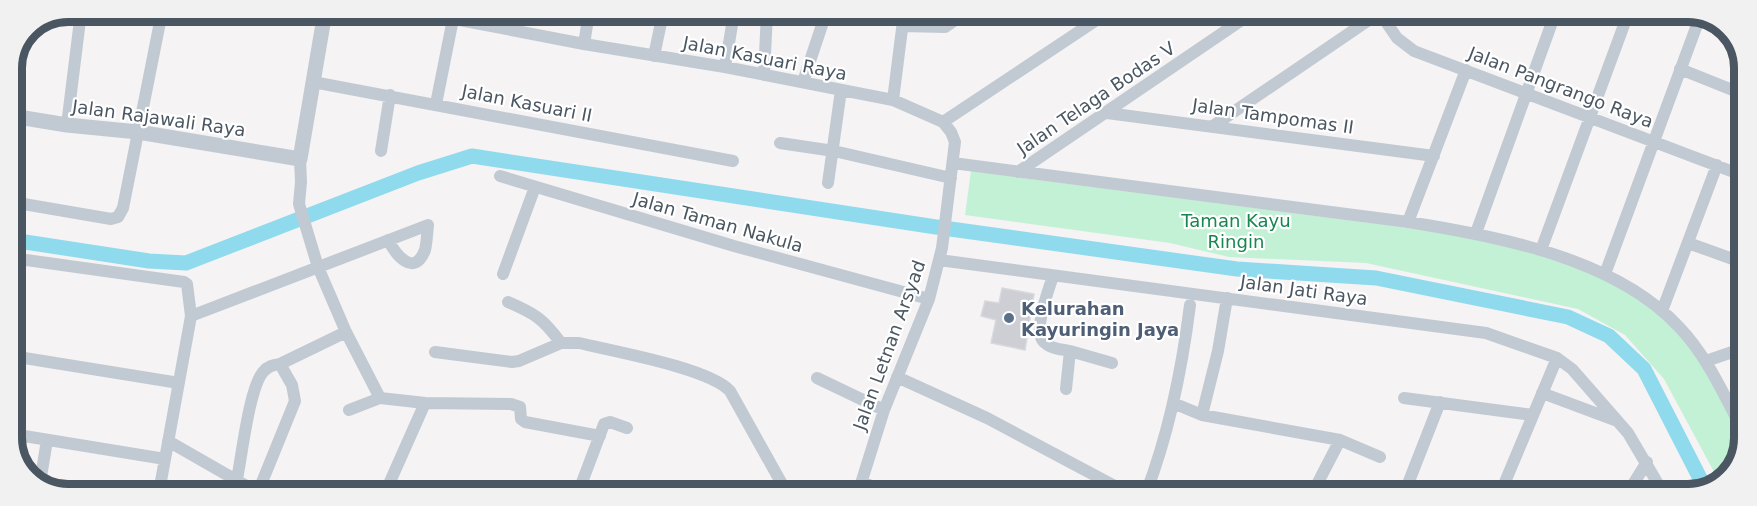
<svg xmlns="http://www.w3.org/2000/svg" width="1757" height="506" viewBox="0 0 1757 506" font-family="'DejaVu Sans',sans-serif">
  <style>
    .green { fill: #c3f1d5 }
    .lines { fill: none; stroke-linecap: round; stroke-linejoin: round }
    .canal { stroke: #90daee; stroke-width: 15 }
    .building { fill: #cdcfd5; stroke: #d7d9de; stroke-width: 1.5 }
    .minor { stroke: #c1cad2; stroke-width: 12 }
    .tertiary { stroke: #c1cad2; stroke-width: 15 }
    .service-dot { fill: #5c6f8a; stroke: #fff; stroke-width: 2 }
    .labels { text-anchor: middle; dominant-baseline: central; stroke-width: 4.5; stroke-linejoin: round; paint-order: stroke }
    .street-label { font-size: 18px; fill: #4a5661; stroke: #fff }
    .park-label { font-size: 18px; fill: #17864f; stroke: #fff }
    .service-label { font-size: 18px; font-weight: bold; fill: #4e5e75; stroke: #fff; text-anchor: start }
    .rim { fill: none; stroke: #4a5661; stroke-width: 8 }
  </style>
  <rect width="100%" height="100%" fill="#f5f3f3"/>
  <path class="green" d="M971,171l513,67 121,38 56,38 44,49 38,72v17l-20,30 -3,1 -56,-104 -39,-44 -47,-26 -212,-46 -137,-6 -59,-14 -205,-28z"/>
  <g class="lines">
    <path class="canal" d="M12,240l137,21 37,2 232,-90 54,-17 464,71 301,42 139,9 192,39 41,19 35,33 61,119"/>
  </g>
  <path class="building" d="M1002,288l32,6 -9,56 -34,-7 5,-23 -15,-4 4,-15 14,2z"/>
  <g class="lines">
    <path class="minor" d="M418,12l166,32 141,23 168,33 50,22 8,10 4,10 -13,106 -13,51 -45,111 -26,83
      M1380,13l17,25 17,13 330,125
      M903,26l42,1 20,-14
      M511,29l3,-16
      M584,44l5,-31
      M654,56l9,-43
      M725,67l9,-54
      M1680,69l65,26
      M764,75l3,-62
      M313,82l420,79
      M803,82l23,-69
      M893,100l11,-87
      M436,104l17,-85
      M1107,113l327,43
      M943,122l164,-109
      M67,125l14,-113
      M1213,126l166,-113
      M780,143l54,8 117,27
      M381,151l9,-56
      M300,159l1,23 -2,22 19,63 28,65 34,66
      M953,163l455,59c89,14 207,36 271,105 28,29 45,68 64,104
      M1018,172l234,-159
      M500,176l234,70 195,53
      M828,183l13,-93
      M12,202l99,17 7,-2 5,-9 39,-196
      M1408,222l58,-152
      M1476,233l79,-219
      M1688,243l56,20
      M1541,250l87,-236
      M12,258l172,24 3,2 4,32 -32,176
      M939,260l547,73 71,25 15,11 56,64 36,61
      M503,274l32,-87
      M1605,274l96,-260
      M1053,276c-4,13 -20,54 -10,65 7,8 18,8 27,10l-4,38
      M508,302c28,12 35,17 53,41
      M1662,311l55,-146
      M191,316l237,-91c-1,8 -1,17 -3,25 -11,28 -29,5 -37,-10
      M1070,351l42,12
      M435,352l77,10 7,-1 42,-18h18c33,8 130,25 151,48l57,102
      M12,356l167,27
      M1706,361l38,-13
      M897,377l90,41 141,75
      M817,378l67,32
      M1542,393l75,28
      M380,398l45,5 86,1 9,3 1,12 4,3 75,14
      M1404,398l129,17
      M1173,403l29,12 138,25 40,17
      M349,410l31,-12
      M1202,415l16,-64 9,-53
      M12,434l153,25
      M168,441l89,51
      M237,479c5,-24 12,-90 26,-107 5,-6 10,-7 17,-8l66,-32
      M862,482l25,11
      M40,483l7,-43
      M388,486l11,7
      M258,492l37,-91 -3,-16 -12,-21
      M303,492l2,-4
      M1344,492l3,2
      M385,493l40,-90
      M578,493l26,-69 6,-2 17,6
      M1146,493c23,-60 36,-124 44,-188
      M1312,494l28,-54
      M1404,494l36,-92
      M1500,494l57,-136
      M1627,494l20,-32"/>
    <path class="tertiary" d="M12,116l55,9 71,7 162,27 25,-147"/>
  </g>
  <circle class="service-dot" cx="1009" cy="318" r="6"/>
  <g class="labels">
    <g class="street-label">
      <text transform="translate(765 58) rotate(11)">Jalan Kasuari Raya</text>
      <text transform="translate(1561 87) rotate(21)">Jalan Pangrango Raya</text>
      <text transform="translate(1096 98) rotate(-34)">Jalan Telaga Bodas V</text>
      <text transform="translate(527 103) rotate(11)">Jalan Kasuari II</text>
      <text transform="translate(1273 116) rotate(8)">Jalan Tampomas II</text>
      <text transform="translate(159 118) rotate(8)">Jalan Rajawali Raya</text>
      <text transform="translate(718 222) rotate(16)">Jalan Taman Nakula</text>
      <text transform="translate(1304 290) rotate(8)">Jalan Jati Raya</text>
      <text transform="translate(889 345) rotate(-70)">Jalan Letnan Arsyad</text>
    </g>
    <g class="park-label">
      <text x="1236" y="220">Taman Kayu<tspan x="1236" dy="21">Ringin</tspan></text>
    </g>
    <g class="service-label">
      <text x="1021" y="308">Kelurahan<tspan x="1021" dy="21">Kayuringin Jaya</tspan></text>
    </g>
  </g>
  <path d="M0 0H1757V506H0ZM68 22H1688A46 46 0 0 1 1734 68V438A46 46 0 0 1 1688 484H68A46 46 0 0 1 22 438V68A46 46 0 0 1 68 22Z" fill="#f1f1f2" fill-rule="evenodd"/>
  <path class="rim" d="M68 22H1688A46 46 0 0 1 1734 68V438A46 46 0 0 1 1688 484H68A46 46 0 0 1 22 438V68A46 46 0 0 1 68 22Z"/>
</svg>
